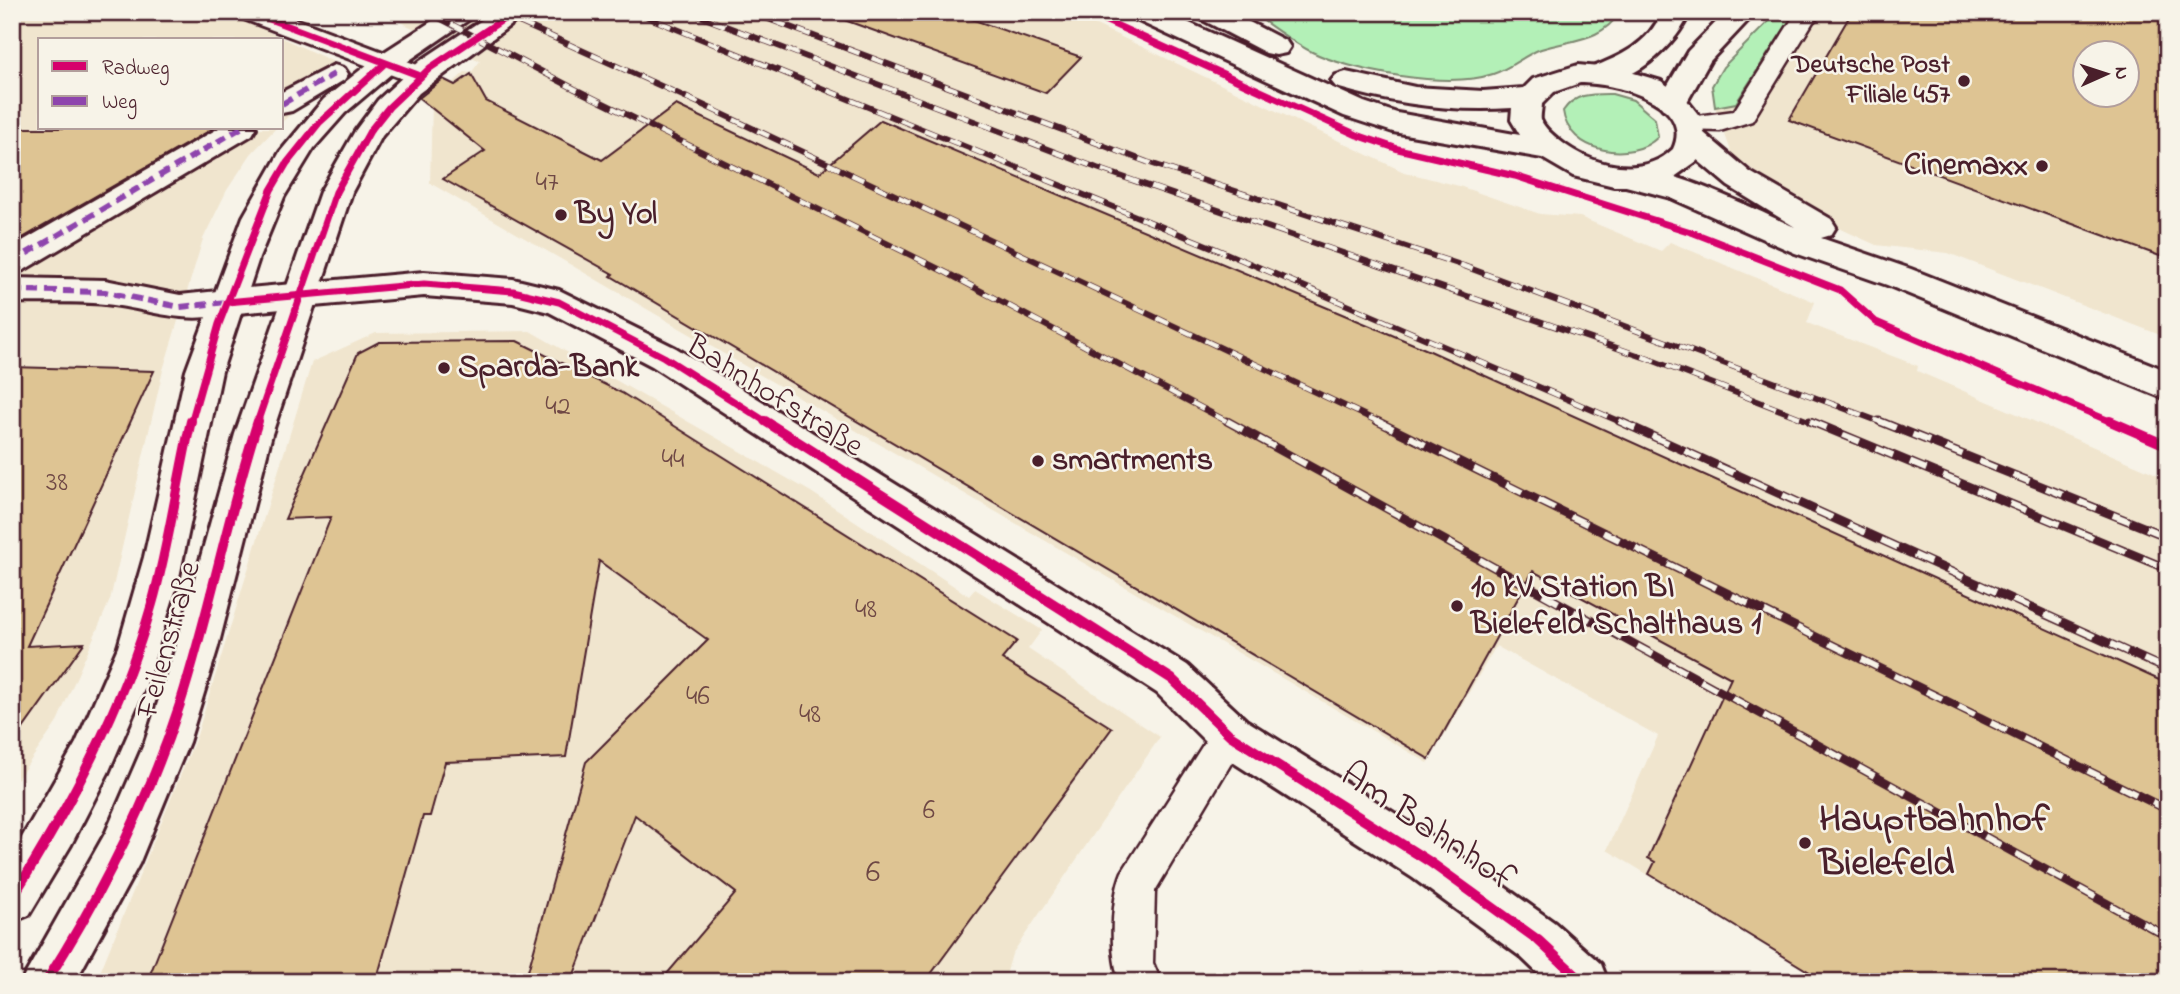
<svg xmlns="http://www.w3.org/2000/svg" width="2180" height="994" viewBox="0 0 2180 994" font-family="'Indie Flower',sans-serif">
  <style>
    .built { fill: #f0e5ce; fill-rule: evenodd }
    .green { fill: #b3f0b7; stroke: #7e8871; stroke-width: 2 }
    .building { fill: #dec493; stroke: #4a1f2b; stroke-width: 2; fill-rule: evenodd }
    .lines { fill: none; stroke-linecap: round; stroke-linejoin: round }
    .service-casing { stroke: #4a1f2b; stroke-width: 5 }
    .pedestrian-casing { stroke: #4a1f2b; stroke-width: 6 }
    .minor-casing { stroke: #4a1f2b; stroke-width: 6 }
    .tertiary-casing { stroke: #4a1f2b; stroke-width: 6 }
    .primary-casing { stroke: #4a1f2b; stroke-width: 6 }
    .trunk-casing { stroke: #4a1f2b; stroke-width: 6 }
    .service { fill: #f7f3e8; fill-rule: evenodd }
    .pedestrian { fill: #f7f3e8; fill-rule: evenodd }
    .minor { fill: #f7f3e8; fill-rule: evenodd }
    .tertiary { fill: #f7f3e8; fill-rule: evenodd }
    .primary { fill: #f7f3e8; fill-rule: evenodd }
    .trunk { fill: #f7f3e8; fill-rule: evenodd }
    .rail-far1-casing { stroke: #4a1f2b; stroke-width: 6 }
    .rail-casing { stroke: #4a1f2b; stroke-width: 9 }
    .rail-far1 { stroke: #f7f3e8; stroke-width: 4.5; stroke-dasharray: 13; stroke-linecap: butt }
    .rail { stroke: #f7f3e8; stroke-width: 6; stroke-dasharray: 18; stroke-linecap: butt }
    .quiet { stroke: #8e44ad; stroke-width: 6; stroke-dasharray: 11 6; stroke-linecap: butt }
    .cycleway-far1-casing { stroke: #f7f3e8; stroke-width: 10 }
    .cycleway-casing { stroke: #f7f3e8; stroke-width: 14 }
    .cycleway-far1 { stroke: #d6006c; stroke-width: 7 }
    .cycleway { stroke: #d6006c; stroke-width: 10 }
    .poi-dot { fill: #4a1f2b; stroke: #f7f3e8; stroke-width: 2.5 }
    .labels { text-anchor: middle; dominant-baseline: central; stroke-width: 5; stroke-linejoin: round; paint-order: stroke }
    .far-poi-label { font-size: 26px; font-weight: bold; fill: #4a1f2b; stroke: #f7f3e8; text-anchor: end }
    .number-label { font-size: 28px; fill: #6f4845 }
    .poi-label { font-size: 32px; font-weight: bold; fill: #4a1f2b; stroke: #f7f3e8; text-anchor: start }
    .street-label { font-size: 32px; fill: #4a1f2b; stroke: #f7f3e8 }
    .near-number-label { font-size: 33px; fill: #6f4845 }
    .near-poi-label { font-size: 38px; font-weight: bold; fill: #4a1f2b; stroke: #f7f3e8; text-anchor: start }
    .near-street-label { font-size: 38px; fill: #4a1f2b; stroke: #f7f3e8 }
  </style>
  <rect width="100%" height="100%" fill="#f7f3e8"/>
  <filter id="ink" filterUnits="userSpaceOnUse"><feTurbulence type="fractalNoise" baseFrequency=".0143" numOctaves="2"/><feDisplacementMap in="SourceGraphic" scale="14" xChannelSelector="R" yChannelSelector="G"/><feConvolveMatrix kernelMatrix="1 2 1 2 8 2 1 2 1" color-interpolation-filters="sRGB"/></filter>
  <g filter="url(#ink)">
    <path class="built" d="M12,12h286l-31,19 67,31 2,13 -54,47v-82h-242v88h236l-25,26 -24,36 -24,49 -40,131 -53,230 -54,124 -44,63z
      M380,12h689l335,160 55,14 81,28 40,3 81,34 9,-9 145,60 -8,21 111,43 -1,5 251,108v503h-342l-219,-132 51,-114 -162,-90 -68,117 -998,-580 2,-81 33,-30 6,1 9,-12z
      M1802,12h366v326l-220,-85 -72,-8 -61,-28 -83,-63 -17,-47 21,-4 50,-77zM2086,52h42v42h-42z
      M530,331l281,161 158,104 6,-7 67,41 -14,19 132,88 -148,217 -8,28h-908l101,-247 115,-373 64,-29z"/>
    <path class="green" d="M1251,12h369c-19,30 -48,27 -79,37 -17,6 -31,20 -48,25 -44,15 -142,-2 -183,-23 -21,-11 -40,-26 -59,-39z
      M1778,12h24l-16,14 -50,77 -21,4 -3,-21 11,-19z
      M1612,94l21,6 22,19 3,18c-27,27 -90,15 -95,-26 12,-18 29,-17 49,-17z"/>
    <path class="building" d="M840,12h111l130,45 -35,36 -207,-75z
      M1852,12h316v247l-379,-139zM2085,52h42v42h-42z
      M471,74l15,27 116,59 74,-55 143,68 62,-53 549,231 738,333v298h-342l-177,-108 6,-12 -7,-4 83,-180 -198,-107 -104,188 -818,-483 2,-2 -170,-95 42,-28 -66,-53 24,-19 12,6z
      M12,128h202l-202,116z
      M517,341l105,52 395,248 -15,18 110,69 -187,254h-265l76,-89 -101,-78 -64,167h-46l61,-220 122,-122 -109,-79 -33,196 -121,5 -15,54h-7l-47,166h-229l184,-465 -46,2 73,-166 21,-11z
      M12,367l142,4 -127,275 57,-3 -72,101z"/>
    <g class="lines">
      <g class="service-casing">
        <path id="service" d="M1824,12l-11,10 -61,99 -32,10 -38,-1 -3,-6 3,-6 52,-7 62,-98z
          M1230,718l13,5 5,12 -93,156 -2,72 8,19h-41c-11,-27 -9,-83 2,-110l95,-149z"/>
      </g>
      <g class="pedestrian-casing">
        <path id="pedestrian" d="M334,65l10,3 4,6 -4,6 -52,31 -10,2v-21z
          M219,128h37l-4,7 -228,135 -12,4v-27z
          M12,278l93,2 75,15 47,-5 12,3 5,9 -5,9c-55,16 -82,-1 -134,-7 -30,-3 -62,-1 -93,-2z"/>
      </g>
      <g class="minor-casing">
        <path id="minor" d="M237,12h40l151,57 4,6 -4,6 -10,3 -10,-3 -167,-63z
          M1693,130l11,3 46,39 81,47 5,8 -5,8 -10,3 90,31 257,102v29l-281,-115 -92,-32 -124,-55 -49,-13 -5,-7 5,-7c38,-11 135,40 173,56l-67,-41 -46,-39 -4,-7 4,-7z
          M424,272l89,7 46,11 117,58 511,317 59,55 201,126 108,77 46,41 7,18h-61l-26,-25 -108,-79 -199,-128 -57,-57 -505,-327 -103,-54 -36,-9 -89,-7 -197,18 -12,-3 -5,-9 5,-9 12,-3z"/>
      </g>
      <g class="tertiary-casing">
        <path id="tertiary" d="M446,12h34l-82,56 -53,45 -31,35 -30,49 -25,61 -37,113 -44,211 -32,103 -38,88 -37,72 -42,70 -17,7v-67l64,-112 42,-96 26,-90 42,-186 57,-154 37,-65 44,-53 54,-43z
          M494,12h34l-109,81 -37,43 -30,56 -80,242 -54,213 -29,95 -50,122 -64,118h-54l85,-150 39,-90 31,-95 59,-213 85,-242 35,-61 23,-31 42,-39z"/>
      </g>
      <g class="primary-casing">
        <path id="primary" d="M1128,12h37l199,90 33,11 123,22 -9,-15 1,-12c-61,4 -118,-4 -176,-21l-5,-6 5,-6 10,-3 69,15 68,4 41,-3 9,-9 45,-14 42,4 41,12 25,18 15,19 5,25 -9,18 -24,17 -30,8h-29l-41,-10 -31,-18 -149,-26 -49,-16 -212,-98zM1580,83c32,0 115,18 93,66 -32,31 -83,16 -114,-9 -6,-5 -15,-12 -18,-20 -1,-4 1,-12 1,-16l12,-12z
          M1195,12h35l56,29 4,6 -4,6 -10,2 -10,-2 -67,-35z"/>
      </g>
      <g class="trunk-casing">
        <path id="trunk" d="M1662,12h28c-13,33 -61,78 -99,68l-4,-6 4,-6c30,-12 58,-24 71,-56z
          M1726,12h30l-46,49 -27,48 -10,2 -10,-2 -5,-7 30,-51z"/>
      </g>
      <use href="#service" class="service"/>
      <use href="#pedestrian" class="pedestrian"/>
      <use href="#minor" class="minor"/>
      <use href="#tertiary" class="tertiary"/>
      <use href="#primary" class="primary"/>
      <use href="#trunk" class="trunk"/>
      <g class="rail-far1-casing">
        <path id="rail-far1" d="M428,12l147,77 372,184 283,150
          M497,12l206,93 678,318
          M635,12l579,236 409,175
          M689,12l408,156 552,191 165,64
          M750,12l397,150 317,104 419,157"/>
      </g>
      <g class="rail-casing">
        <path id="rail" d="M1227,421l941,516
          M1377,421l791,389
          M1619,421l549,249
          M1810,421l358,148
          M1879,421l289,116"/>
      </g>
      <use href="#rail-far1" class="rail-far1"/>
      <use href="#rail" class="rail"/>
      <path class="quiet" d="M282,104l52,-30
        M12,262l229,-134
        M12,290l93,2 75,15 47,-5"/>
      <g class="cycleway-far1-casing">
        <path id="cycleway-far1" d="M251,12l167,63
          M1087,12l270,123 41,14 117,27 179,57 146,57 36,32 238,101
          M227,302l197,-18 89,7 46,11 105,55 104,66
          M191,423l28,-99 52,-134 16,-27 32,-40 64,-58
          M257,423l79,-231 34,-61 19,-24 41,-39 84,-56"/>
      </g>
      <g class="cycleway-casing">
        <path id="cycleway" d="M765,421l407,258 58,56 200,127 108,78 45,42
          M2110,421l58,25
          M12,898c58,-92 110,-189 140,-294 17,-60 25,-122 39,-183
          M46,982c55,-87 102,-179 134,-278 30,-93 48,-190 78,-283"/>
      </g>
      <use href="#cycleway-far1" class="cycleway-far1"/>
      <use href="#cycleway" class="cycleway"/>
    </g>
  </g>
  <g class="poi-dot">
    <circle cx="1964" cy="81" r="7"/>
    <circle cx="2042" cy="166" r="7"/>
    <circle cx="561" cy="215" r="7"/>
    <circle cx="444" cy="368" r="7"/>
    <circle cx="1038" cy="461" r="7"/>
    <circle cx="1457" cy="606" r="7"/>
    <circle cx="1805" cy="843" r="7"/>
  </g>
  <g class="labels">
    <g class="far-poi-label">
      <text x="1950" y="66">Deutsche Post<tspan x="1950" dy="30">Filiale 457</tspan></text>
    </g>
    <g class="number-label">
      <text x="547" y="183">47</text>
      <text x="558" y="407">42</text>
      <text x="673" y="460">44</text>
      <text x="57" y="483">38</text>
      <text x="866" y="610">48</text>
      <text x="698" y="697">46</text>
      <text x="810" y="715">48</text>
      <text x="929" y="811">6</text>
    </g>
    <g class="poi-label">
      <text x="2028" y="166" text-anchor="end">Cinemaxx</text>
      <text x="575" y="215">By Yol</text>
      <text x="458" y="368">Sparda-Bank</text>
      <text x="1052" y="461">smartments</text>
      <text x="1471" y="588">10 kV Station BI<tspan x="1471" dy="37">Bielefeld Schalthaus 1</tspan></text>
    </g>
    <g class="street-label">
      <text transform="translate(774 397) rotate(32)">Bahnhofstraße</text>
      <text transform="translate(170 640) rotate(-74)">Feilenstraße</text>
    </g>
    <g class="near-number-label">
      <text x="873" y="873">6</text>
    </g>
    <g class="near-poi-label">
      <text x="1819" y="821">Hauptbahnhof<tspan x="1819" dy="44">Bielefeld</tspan></text>
    </g>
    <g class="near-street-label">
      <text transform="translate(1427 828) rotate(34)">Am Bahnhof</text>
    </g>
  </g>
  <rect width="2180" height="994" fill="none" stroke="#f7f3e8" stroke-width="42"/>
  <rect x="21" y="21" width="2138" height="952" fill="none" stroke="#4a1f2b" stroke-width="2.5" filter="url(#ink)"/>
  <rect x="38" y="38" width="245" height="91" fill="#f7f3e8" stroke="#b29e9c" stroke-width="2"/>
  <rect x="52" y="61" width="35" height="10" fill="#d6006c" stroke="#b29e9c" stroke-width="2"/>
  <text x="102" y="74" font-size="21" fill="#4a1f2b">Radweg</text>
  <rect x="52" y="96" width="35" height="10" fill="#8e44ad" stroke="#b29e9c" stroke-width="2"/>
  <text x="102" y="108" font-size="21" fill="#4a1f2b">Weg</text>
  <g transform="translate(2106 74) rotate(87)"><circle r="33" fill="#f7f3e8" stroke="#b29e9c" stroke-width="2"/>
  <path d="M0-5L12 26L0 18L-12 26Z" fill="#4a1f2b"/>
  <text y="-10" font-size="19" font-weight="bold" text-anchor="middle" fill="#4a1f2b">N</text>
  </g>
</svg>
